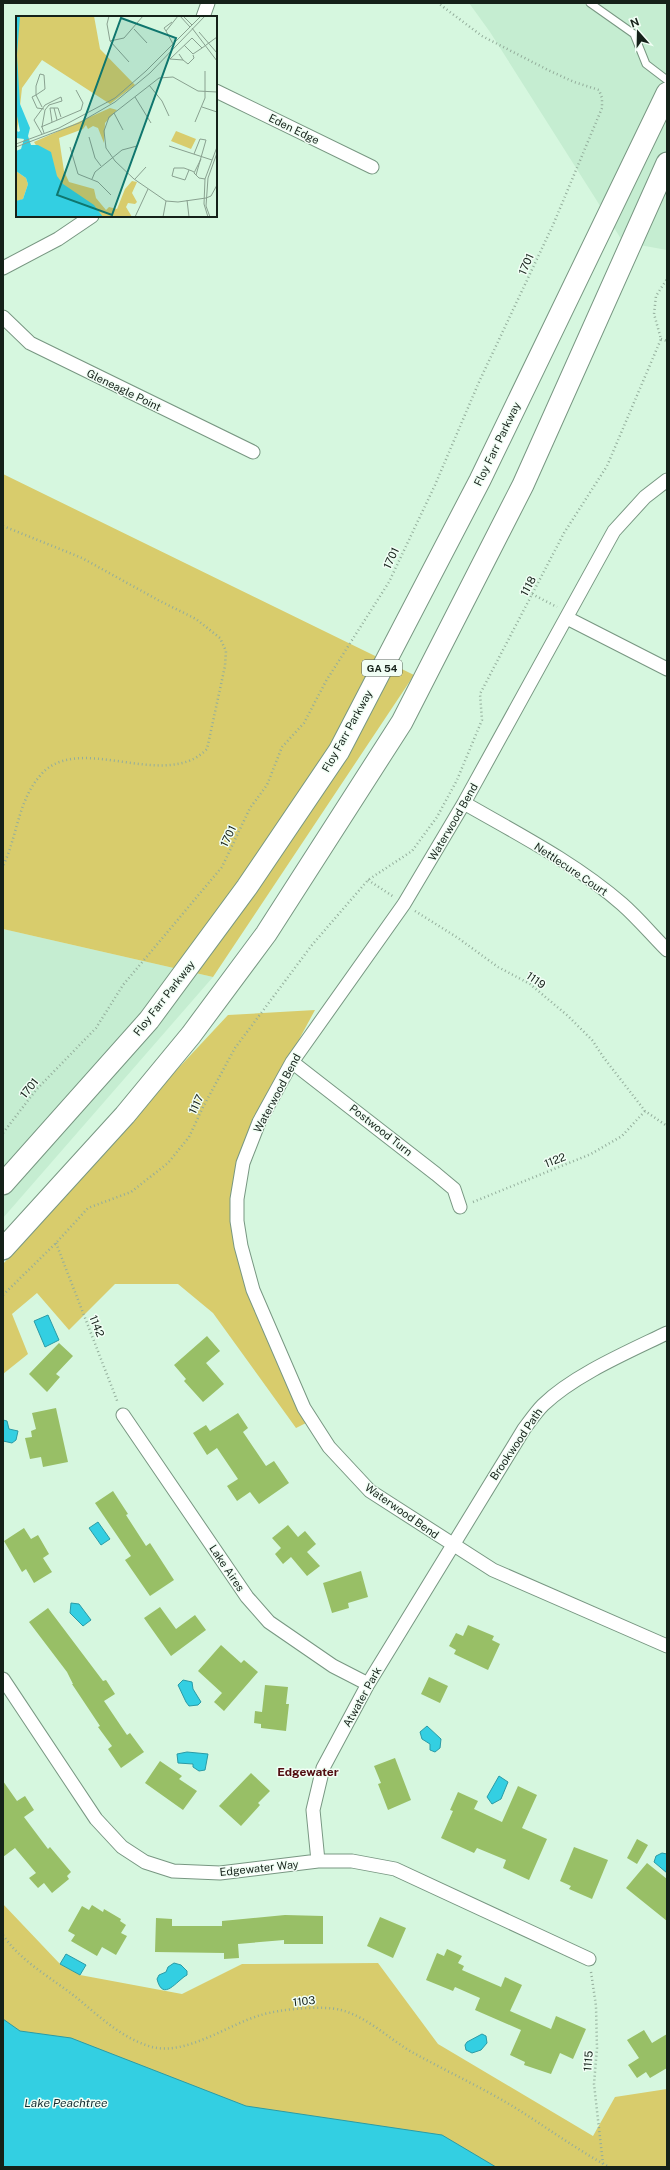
<svg xmlns="http://www.w3.org/2000/svg" width="670" height="2170" viewBox="0 0 670 2170" font-family="'Public Sans',sans-serif">
  <style>
    .built { fill: #c5edd1 }
    .green { fill: #d8cc6c }
    .water { fill: #33cfe2; stroke: #2a9ba6 }
    .building { fill: #98bf66 }
    .lines { fill: none; stroke-linecap: round; stroke-linejoin: round }
    .lane-casing { stroke: #789782; stroke-width: 9 }
    .street-casing { stroke: #789782; stroke-width: 15 }
    .primary-casing { stroke: #789782; stroke-width: 23 }
    .path { stroke: #93ad9b; stroke-width: 2.5; stroke-dasharray: 1 3; stroke-linecap: butt }
    .lane { stroke: #fff; stroke-width: 7 }
    .street { stroke: #fff; stroke-width: 13 }
    .primary { stroke: #fff; stroke-width: 21 }
    .labels { text-anchor: middle; dominant-baseline: central; stroke-width: 3; stroke-linejoin: round; paint-order: stroke }
    .shield { fill: #f1fef5; stroke: #57635b; stroke-width: 1 }
    .shield-label { font-size: 10px; font-weight: bold; fill: #152119 }
    .street-label { font-size: 11px; fill: #152119; stroke: #f1fef5 }
    .neighbourhood-label { font-size: 12px; font-weight: bold; fill: #510c10; stroke: #f1fef5 }
    .water-label { font-size: 12px; font-style: italic; fill: #162e32; stroke: #f1fef5 }
    .inset-road { fill: none; stroke: #89a190; stroke-width: 1 }
    .view { fill: #0f766e; fill-opacity: 0.15; stroke: #0f766e; stroke-width: 2 }
    .inset-edge { fill: none; stroke: #152119; stroke-width: 2 }
  </style>
  <rect width="100%" height="100%" fill="#d6f7df"/>
  <path class="built" d="M469,3h198v247l-44,-8 -133,-210z
    M3,929l210,48 -210,241z"/>
  <path class="green" d="M3,474l411,201 -201,302 -210,-48z
    M315,1010l-65,120 -18,69 18,96 58,127 -12,6 -83,-115 -35,-29h-63l-46,46 -32,-37 -25,21 16,40 -25,20v-110l104,-114 37,-45 84,-90z
    M3,1904l57,60 20,11 102,19 60,-30 136,-1 60,81 155,92 22,-39 52,-8v78h-208l-456,-123z"/>
  <path class="water" d="M48,1315l11,25 -14,7 -11,-26z
    M3,1420l4,1 2,8 9,2 -2,9 -4,3 -9,-2z
    M98,1522l12,17 -9,6 -12,-17z
    M71,1603l8,1 12,16 -8,6 -13,-13z
    M183,1680l9,2 1,7 8,13 -3,3 -9,1 -3,-4 -8,-17z
    M427,1726l14,13 -1,9 -5,4 -5,-2v-6l-8,-5 -2,-7z
    M187,1752l21,2 -3,16 -6,1 -6,-4v-3l-15,-1 -1,-9z
    M499,1776l9,6 -7,17 -9,5 -5,-7z
    M662,1853l5,1v19l-13,-11 2,-6z
    M66,1954l20,11 -6,10 -20,-11z
    M174,1963l7,2 6,6v4c-10,5 -24,28 -30,4l2,-4 7,-3 2,-5z
    M3,2019l17,12 51,7 175,68 196,29 54,32h-493z
    M482,2034l4,2 1,7 -6,7 -9,3 -6,-3 -1,-5 2,-3z"/>
  <path class="building" d="M207,1336l13,15 -14,12 18,21 -21,18 -19,-21 2,-2 -12,-14z
    M59,1343l14,13 -17,18 4,3 -13,15 -18,-18z
    M56,1408l12,54 -25,5 -2,-10 -11,2 -5,-21 7,-1 -1,-6 5,-2 -4,-16z
    M238,1413l10,15 -5,4 23,34 8,-5 15,22 -30,21 -9,-12 -13,9 -10,-15 11,-7 -21,-31 -10,7 -14,-22 13,-8 4,6z
    M113,1491l15,23 -2,1 20,31 4,-3 24,37 -24,16 -25,-36 6,-4 -36,-53z
    M288,1525l10,12 7,-6 11,13 -9,8 13,14 -13,10 -16,-19 -8,7 -8,-10 6,-6 -9,-10z
    M24,1528l7,11 7,-4 11,19 -6,4 9,14 -18,11 -8,-14 -4,3 -18,-31z
    M361,1571l7,26 -20,6 1,5 -17,5 -9,-30z
    M160,1607l16,22 19,-14 11,15 -35,26 -27,-38z
    M48,1608l55,73 3,-1 9,14 -11,7 23,34 3,-2 14,19 -23,16 -13,-19 4,-3 -14,-19 2,-1 -28,-42h1l-6,-12 -38,-50z
    M468,1625l26,11 -2,4 8,4 -12,26 -34,-16 2,-4 -7,-4 7,-13 7,3z
    M221,1645l20,18 3,-3 14,12 -34,39 -10,-9 8,-9 -24,-22z
    M429,1677l19,9 -8,17 -19,-9z
    M265,1685l23,2 -2,17h3l-3,27 -25,-3v-4l-7,-1 1,-12 7,1z
    M395,1758l16,42 -23,10 -10,-26 3,-1 -7,-17z
    M160,1761l22,15 -3,3 18,12 -14,19 -38,-27z
    M251,1773l19,18 -12,12 2,2 -19,21 -22,-20z
    M3,1781l14,20 8,-5 9,14 -10,7 24,32 2,-2 21,25 -4,4 2,3 -17,14 -8,-10 -6,5 -9,-10 7,-5 -21,-25 -12,9z
    M518,1786l19,9 -15,33 25,11 -18,41 -26,-12 3,-8 -29,-12 -3,5 -33,-15 12,-27 -3,-1 8,-18 20,9 -4,8 28,13z
    M637,1839l11,6 -11,19 -10,-6z
    M574,1847l34,13 -16,39 -23,-10 2,-3 -11,-5z
    M647,1863l20,16v42l-41,-33z
    M92,1905l11,7 1,-3 17,10 -1,2 6,4 -5,8 6,3 -11,19 -14,-8 -5,9 -26,-15 4,-6 -7,-4 14,-25 7,4z
    M285,1915l38,1v28h-39v-4l-46,4 1,14 -15,1v-6l-69,-1 1,-34 16,1v7h50v-5z
    M380,1917l26,11 -13,30 -26,-12z
    M447,1949l15,7 -4,7 6,3 -2,4 39,17 4,-10 17,8 -12,26 41,18 5,-13 30,13 -13,30 -13,-6 -9,21 -27,-9 1,-3 -15,-7 11,-25 -46,-20 5,-12 -25,-11 -2,4 -27,-11 11,-27 7,3z
    M644,2030l8,13 15,-9v34l-17,10 -4,-6 -9,6 -9,-13 11,-7 -12,-18z"/>
  <g class="lines">
    <g class="lane-casing">
      <path id="lane" d="M590,3l44,31 12,30 21,16"/>
    </g>
    <g class="street-casing">
      <path id="street" d="M203,17l5,-14
        M216,91l156,76
        M3,268l55,-29 34,-23
        M3,317l27,26 223,109
        M667,480l-22,17 -31,34 -150,272 -60,101 -112,158 -33,60 -16,41 -6,36v22l4,25 12,44 51,118 25,39 41,44 123,79 174,76
        M567,618l100,51
        M464,803c54,31 111,60 158,101 16,14 30,31 45,46
        M292,1062l144,112 18,15 6,18
        M123,1415l124,182 22,25 64,44 35,18
        M3,1679l93,140 26,28 23,15 28,9 47,2 98,-12h34l43,8 194,90
        M318,1861l-5,-51 10,-42 45,-84 156,-255c6,-8 12,-17 19,-24 31,-30 85,-53 124,-72"/>
    </g>
    <g class="primary-casing">
      <path id="primary" d="M3,1184l146,-164 98,-133 92,-136 141,-271 187,-387
        M3,1249l122,-134 66,-80 75,-101 136,-212 121,-237 144,-322"/>
    </g>
    <path class="path" d="M661,339l6,2
      M3,526l79,32 76,42 38,19 24,19 6,13 -1,15 -18,83c-43,44 -131,-20 -168,28 -21,25 -22,60 -36,89
      M532,594l25,13
      M368,880l26,17
      M415,911l43,27 40,29 32,17 38,32 24,24 12,18 41,53 22,15
      M3,1133l33,-43 60,-62 27,-43 99,-118 28,-59 17,-23 15,-38 22,-24 22,-42 63,-99 46,-97 44,-103 74,-157 49,-117v-10l-3,-8 -25,-8 -26,-12 -66,-34 -44,-33
      M473,1202l118,-48 31,-18 23,-25
      M56,1243l62,160
      M3,1295l53,-52 32,-35 43,-16 37,-29 21,-26 14,-30 32,-59 77,-103 56,-65 44,-29 25,-34 20,-37 25,-60 -2,-26 84,-161 43,-67 54,-127 -7,-25 2,-18 11,-17
      M3,1935c18,27 49,43 74,63 23,19 46,41 75,49 34,9 77,-23 109,-32 20,-6 61,-10 80,-5 26,7 46,27 69,41 34,19 71,36 104,56 32,20 62,42 95,60
      M591,1972l5,34 1,42 -3,36 9,80"/>
    <use href="#lane" class="lane"/>
    <use href="#street" class="street"/>
    <use href="#primary" class="primary"/>
  </g>
  <g class="labels">
    <rect class="shield" x="362" y="660" width="40" height="16" rx="3"/>
    <g class="shield-label">
      <text x="382" y="668">GA 54</text>
    </g>
    <g class="street-label">
      <text transform="translate(294 129) rotate(26)">Eden Edge</text>
      <text transform="translate(526 264) rotate(-66)">1701</text>
      <text transform="translate(124 390) rotate(26)">Gleneagle Point</text>
      <text transform="translate(497 444) rotate(-64)">Floy Farr Parkway</text>
      <text transform="translate(391 558) rotate(-65)">1701</text>
      <text transform="translate(528 586) rotate(-62)">1118</text>
      <text transform="translate(347 731) rotate(-61)">Floy Farr Parkway</text>
      <text transform="translate(453 822) rotate(-60)">Waterwood Bend</text>
      <text transform="translate(228 836) rotate(-64)">1701</text>
      <text transform="translate(571 869) rotate(34)">Nettlecure Court</text>
      <text transform="translate(536 980) rotate(35)">1119</text>
      <text transform="translate(164 998) rotate(-52)">Floy Farr Parkway</text>
      <text transform="translate(29 1088) rotate(-51)">1701</text>
      <text transform="translate(277 1093) rotate(-62)">Waterwood Bend</text>
      <text transform="translate(196 1104) rotate(-64)">1117</text>
      <text transform="translate(381 1130) rotate(38)">Postwood Turn</text>
      <text transform="translate(555 1160) rotate(-21)">1122</text>
      <text transform="translate(97 1326) rotate(69)">1142</text>
      <text transform="translate(516 1444) rotate(-56)">Brookwood Path</text>
      <text transform="translate(402 1511) rotate(35)">Waterwood Bend</text>
      <text transform="translate(227 1568) rotate(56)">Lake Aires</text>
      <text transform="translate(362 1697) rotate(-61)">Atwater Park</text>
      <text transform="translate(259 1868) rotate(-6)">Edgewater Way</text>
      <text transform="translate(304 2001) rotate(-6)">1103</text>
      <text transform="translate(588 2061) rotate(-86)">1115</text>
    </g>
    <g class="neighbourhood-label">
      <text x="308" y="1772">Edgewater</text>
    </g>
    <g class="water-label">
      <text x="66" y="2103">Lake Peachtree</text>
    </g>
  </g>
  <g transform="translate(16 16)">
    <rect width="201" height="201" fill="#d6f7df"/>
    <path d="M0,0h78l6,33 35,36 -25,19 -68,-44 -20,28 -5,45zM94,92l7,2 -12,13 -1,20 -6,-15 -5,-2 -5,3 -2,-4 -3,4 -24,9 5,33 5,11 25,7 2,9 10,12 3,-3 8,2 8,-20 7,-8 5,1 -5,11 5,9 -2,2 -7,-1 -2,4 6,10h-30l-42,-33 -26,-42zM160,115l20,8 -5,10 -20,-8zM0,155l10,7 2,6 -5,15 -5,2h-2z" fill="#d8cc6c"/>
    <path d="M0,0h4l-3,39 3,49 10,24 -2,8 3,9h7l13,7 6,24 6,8 31,21 9,12h-87v-16l7,-2 5,-15 -2,-6 -10,-7v-20l5,-2 3,-10 -8,-1v-9l2,3 2,-1 -4,-20z" fill="#33cfe2"/>
    <path class="inset-road" d="M93,0l-2,8 3,17 19,21M164,0l10,11M167,0l9,9M176,12l25,33M118,13l13,14M150,15l-2,-3 8,-6M183,16l18,21M94,25l14,-3 19,-22M157,28l-7,-13 12,-15M168,29l9,9 9,-6M163,38l4,6 -13,-1 22,-21 10,10 15,-11M167,44l5,4 6,-6 -1,-3M24,58l4,1 1,14 -9,6v-9zM133,69l13,16 7,15M201,76l-19,-1 -25,-14 -14,1 -50,39 -5,14 2,17 9,13 19,18 32,22 12,1 28,-4 5,-2 6,-11M119,81l16,26M26,91l-6,-12 -4,2 5,11 7,1M186,91l15,5M38,92l3,12M98,97l9,17M36,106l-2,-14h8l3,9M179,106l10,-24v-27M25,111l40,-17 2,-7 -7,-13M26,118l-8,-14 11,-15 16,-8 1,4 -13,4 -4,5 -3,17 2,6M73,121l6,21 6,8M0,128l43,-16 56,-30 31,-27 55,-55M153,130l43,14M0,131l63,-24 36,-21 35,-29 55,-57M54,131l8,27 20,8 13,13M178,138l6,-15 6,1 -10,35M185,143l-7,14 5,5 6,1M173,154l-4,10 -13,-4 2,-8h10l8,3 2,1M76,163l3,-7 27,-22 15,-4M119,163l11,-12M171,184l2,17M119,201l13,-28M147,201l3,-16M192,201l-4,-13 1,-25 12,-32M194,201l-4,-11 2,-28 9,-25"/>
    <path class="view" d="M105,2l55,20 -64,177 -55,-20z"/>
    <rect width="201" height="201" class="inset-edge"/>
  </g>
  <rect width="670" height="2170" fill="none" stroke="#152119" stroke-width="8"/>
  <g transform="translate(638 32) rotate(340)" stroke="#f1fef5" stroke-width="3" paint-order="stroke">
  <path d="M0-3L7 15L0 10L-7 15Z" fill="#152119"/>
  <text y="-6" font-size="11" font-weight="bold" text-anchor="middle" fill="#152119">N</text>
  </g>
</svg>
